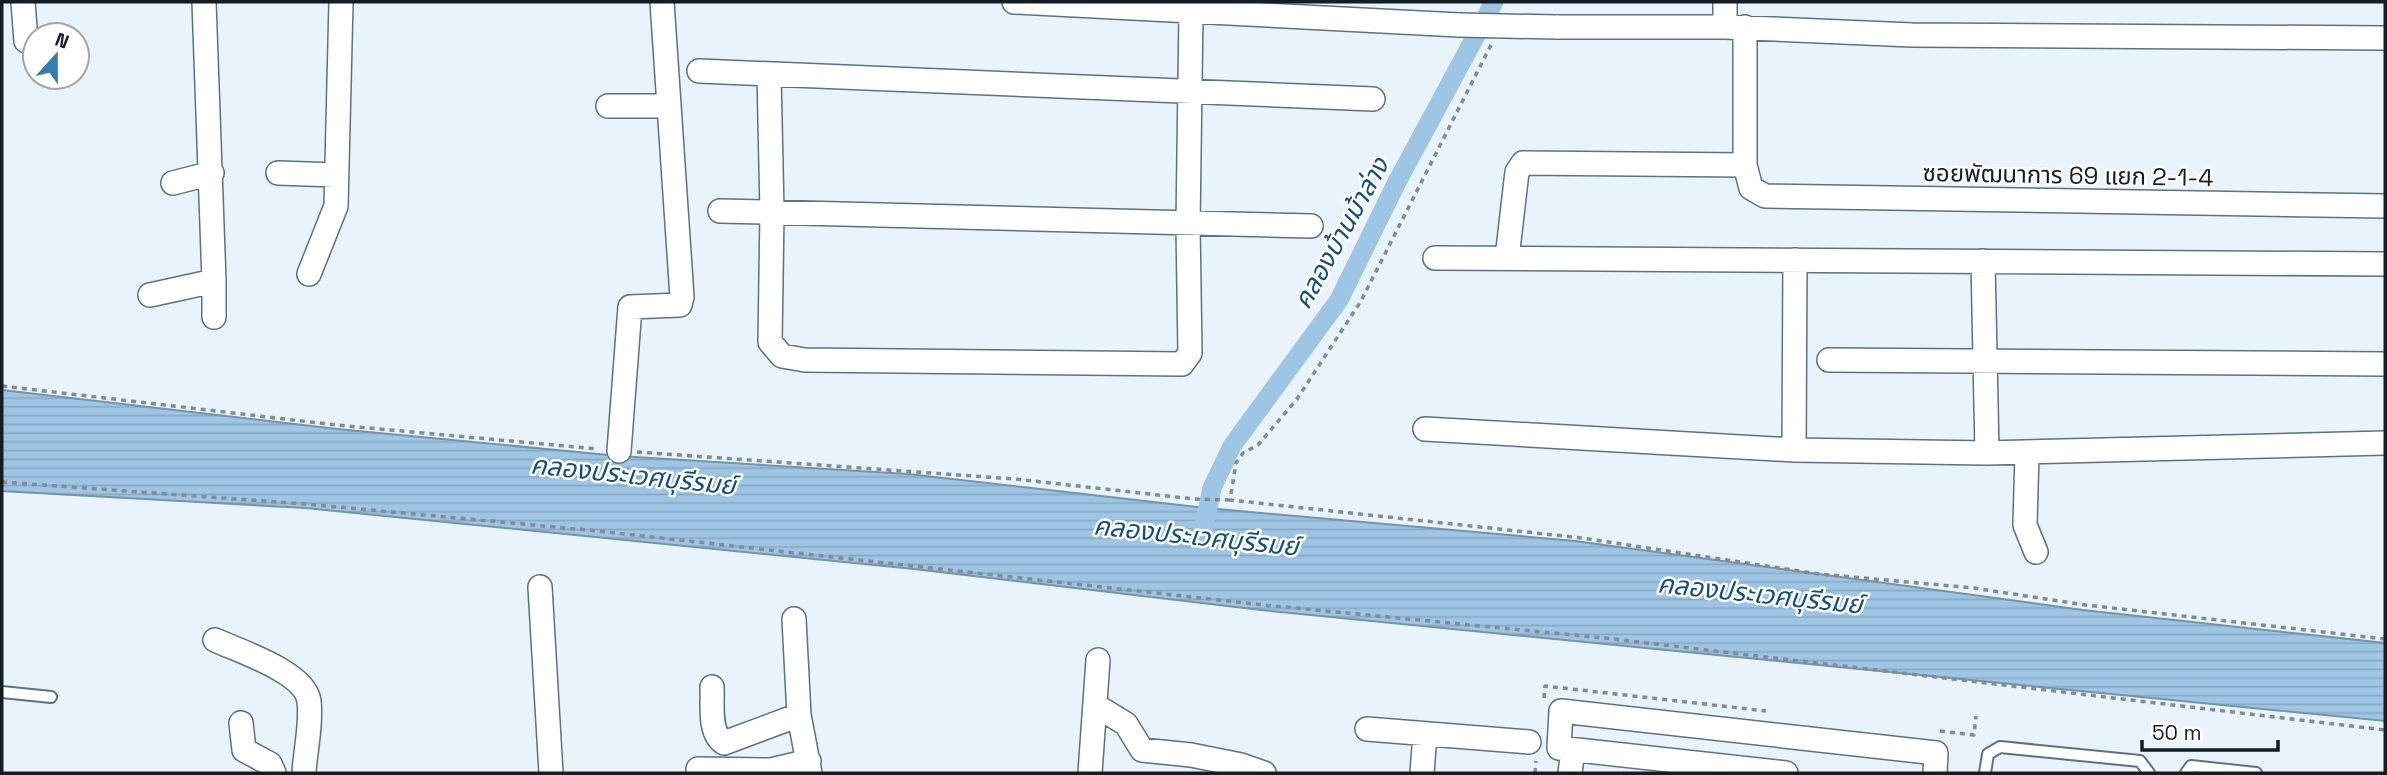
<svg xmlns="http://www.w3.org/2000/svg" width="2387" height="775" viewBox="0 0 2387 775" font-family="'Space Grotesk','Noto Sans Thai',sans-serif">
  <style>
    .water { fill: url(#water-rules); stroke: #7593ab; stroke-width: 2 }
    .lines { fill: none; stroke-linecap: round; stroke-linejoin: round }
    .canal { stroke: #9fc5e5; stroke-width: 19 }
    .service-casing { stroke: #5c7284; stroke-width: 14 }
    .minor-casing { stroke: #5c7284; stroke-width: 26 }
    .path { stroke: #828c93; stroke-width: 3.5; stroke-dasharray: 5 5; stroke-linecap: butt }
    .service { stroke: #fff; stroke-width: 10 }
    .minor { stroke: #fff; stroke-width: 23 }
    .minor-bridge-casing { stroke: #5c7284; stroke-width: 26; stroke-linecap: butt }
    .minor-bridge { stroke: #fff; stroke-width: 23 }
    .labels { text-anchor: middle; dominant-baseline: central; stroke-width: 5; stroke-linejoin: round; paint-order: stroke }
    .street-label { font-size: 24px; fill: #141d24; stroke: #fff }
    .water-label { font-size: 26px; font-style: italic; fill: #125079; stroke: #fff }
  </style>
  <defs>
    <pattern id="water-rules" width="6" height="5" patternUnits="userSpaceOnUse" patternTransform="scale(1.75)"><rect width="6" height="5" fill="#9fc5e5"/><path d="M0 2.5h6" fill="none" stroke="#88a9c4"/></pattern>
  </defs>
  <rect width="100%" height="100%" fill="#e9f3fb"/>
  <path class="water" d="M2,390l335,39 282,27 289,18 298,34 369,33 508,69 302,33v78l-1124,-111 -347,-41 -609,-61 -303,-17z"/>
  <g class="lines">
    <path class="canal" d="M1203,531l9,-43 20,-42 107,-146 58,-118 97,-180"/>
    <g class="service-casing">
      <path id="service" d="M2,692l49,5
        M1985,773l3,-19 12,-7 140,14 9,12
        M2186,773l5,-7 65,7"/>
    </g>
    <g class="minor-casing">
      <path id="minor" d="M23,2l3,39
        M1014,2l445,23
        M1556,27h169l187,8 473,3
        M1725,27v-25
        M1745,27v138l6,23 14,8 620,10
        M699,71l674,28
        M769,74l3,139 -2,129 12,14 23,4 377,4 8,-11 -2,-128 3,-213
        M608,106h61
        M278,173l58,2
        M173,183l39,-10
        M720,211l591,15
        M1435,258l950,6
        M1507,258l10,-86 6,-9 222,2
        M1983,261l4,192
        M309,274l27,-68 5,-204
        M214,281v36
        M150,295l64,-14 -10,-279
        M1829,360l556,4
        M1425,429l369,21 193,3 398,-10
        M1794,450l1,-190
        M619,451l11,-144 50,-2 2,-8 -20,-295
        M2027,452l-2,73 11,27
        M540,587l11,186
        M794,619l5,96 11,58
        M215,640c24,11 90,32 94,61 3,23 -4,50 -5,72
        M712,687c1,16 -4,46 12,56l75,-28
        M1095,705l31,19 16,26 49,5 50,10 23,8
        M241,723l3,27 26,14 4,9
        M1367,729l162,13
        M698,769l73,1 38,-9
        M1090,773l8,-113
        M1422,773l3,-39
        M1570,773l3,-23
        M1786,773l-227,-25 2,-37 375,42 -1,20"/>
    </g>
    <path class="path" d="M1491,45l-130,256 -64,98 -39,46 -15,8 -7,10 -6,37 352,38 237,36 155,14 112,17 299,34
      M2,386l334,39 262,24
      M637,452l378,27 179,20 36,1
      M2,482l303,22 293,27 666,74 341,33 780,92
      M1544,698l1,-12 221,25
      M1940,731l34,4 2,-19
      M1535,773l1,-12"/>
    <use href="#service" class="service"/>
    <use href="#minor" class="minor"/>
    <g class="minor-bridge-casing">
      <path id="minor-bridge" d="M1459,25l97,2"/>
    </g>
    <use href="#minor-bridge" class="minor-bridge"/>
  </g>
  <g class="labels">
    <g class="street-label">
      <text transform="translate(2068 175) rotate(1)">ซอยพัฒนาการ 69 แยก 2-1-4</text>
    </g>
    <g class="water-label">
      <text transform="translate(1341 233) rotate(-61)">คลองบ้านม้าล่าง</text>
      <text transform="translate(633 475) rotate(6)">คลองประเวศบุรีรมย์</text>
      <text transform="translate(1196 536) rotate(6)">คลองประเวศบุรีรมย์</text>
      <text transform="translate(1760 594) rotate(6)">คลองประเวศบุรีรมย์</text>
    </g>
  </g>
  <rect width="2387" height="775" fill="none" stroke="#141d24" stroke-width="7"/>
  <g transform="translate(56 56) rotate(21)"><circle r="33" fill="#ffffff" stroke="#a1a5a7" stroke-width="2"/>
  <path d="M0-5L12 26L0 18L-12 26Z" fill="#367eb2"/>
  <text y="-10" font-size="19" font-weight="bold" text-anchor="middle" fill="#141d24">N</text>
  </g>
  <path d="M2142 740v10h136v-10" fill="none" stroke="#141d24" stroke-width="3.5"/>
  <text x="2152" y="740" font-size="21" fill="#141d24" stroke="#ffffff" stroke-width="5" paint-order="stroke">50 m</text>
</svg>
